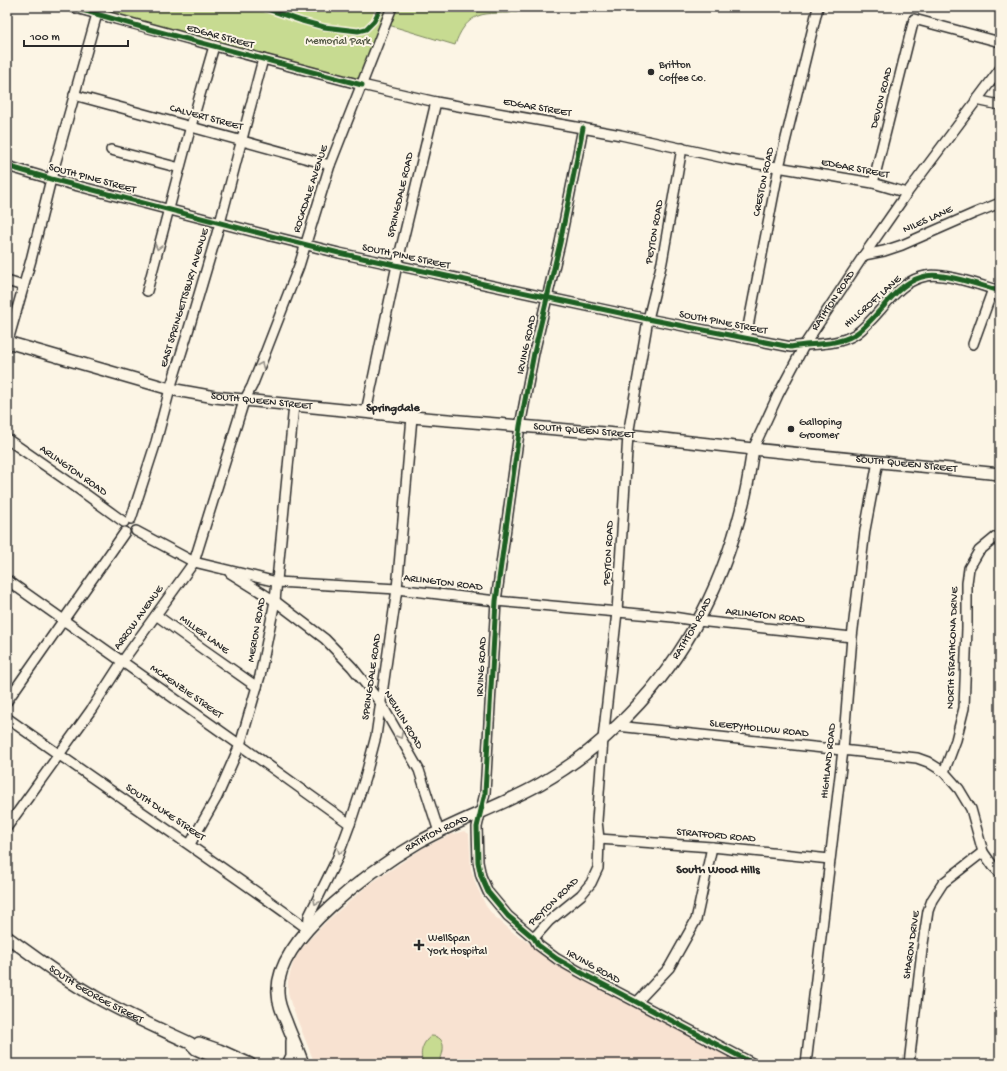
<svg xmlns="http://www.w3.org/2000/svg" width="1007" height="1071" viewBox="0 0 1007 1071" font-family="'Gochi Hand',sans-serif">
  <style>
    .built { fill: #f8e2d1 }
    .green { fill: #c7db91; stroke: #79835e }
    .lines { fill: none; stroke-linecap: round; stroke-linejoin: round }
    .minor-casing { stroke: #2b2b2b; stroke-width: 12 }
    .major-casing { stroke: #2b2b2b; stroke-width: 14 }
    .minor { stroke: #fcf5e5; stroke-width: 9 }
    .major { stroke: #fcf5e5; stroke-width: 11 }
    .cycleway-casing { stroke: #fcf5e5; stroke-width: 8 }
    .cycleway { stroke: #1b5e20; stroke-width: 5 }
    .oneway { stroke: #949088 }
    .poi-dot { fill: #2b2b2b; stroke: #fcf5e5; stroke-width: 1.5 }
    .labels { text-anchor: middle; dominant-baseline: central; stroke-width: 4; stroke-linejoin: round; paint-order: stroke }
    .street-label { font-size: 11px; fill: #2b2b2b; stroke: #fcf5e5 }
    .park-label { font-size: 11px; fill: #525744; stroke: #fcf5e5 }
    .poi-label { font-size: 11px; fill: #2b2b2b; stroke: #fcf5e5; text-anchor: start }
    .neighbourhood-label { font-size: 12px; font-weight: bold; fill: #2b2b2b; stroke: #fcf5e5 }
  </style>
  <rect width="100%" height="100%" fill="#fcf5e5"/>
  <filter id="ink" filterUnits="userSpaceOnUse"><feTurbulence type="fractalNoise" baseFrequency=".025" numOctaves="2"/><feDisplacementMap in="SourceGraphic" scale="8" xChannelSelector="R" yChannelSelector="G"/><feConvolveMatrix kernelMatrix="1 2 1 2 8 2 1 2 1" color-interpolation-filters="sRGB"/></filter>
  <g filter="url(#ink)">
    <path class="built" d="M464,831l5,3 2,35 5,16 10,21 7,9 22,19 41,27 198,103h-439l-24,-60 -3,-12v-11l5,-18 7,-12 9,-11 17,-18 41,-36 56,-38 27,-13z"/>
    <path class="green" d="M72,7h467c-11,2 -21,5 -31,6 -7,0 -15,0 -22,1 -17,2 -26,16 -31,31l-70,-21 -23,61z
      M431,1036c17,0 13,18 7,28h-14c-6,-10 -1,-22 7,-28z"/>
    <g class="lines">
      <g class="minor-casing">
        <g id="minor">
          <path d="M72,7l191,52 99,26 74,17 185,33 108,24 144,24 34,10"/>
          <path d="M74,95l48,13 208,57"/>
          <path d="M976,100l24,5"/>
          <path d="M583,128l-23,115 -26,110 -14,73 -24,175 -11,192 -8,34 1,35 3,14 7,16 20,24 26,22 4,7 19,14 30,17 167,88"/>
          <path d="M111,150l69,18"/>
          <path d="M7,166l44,13 212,55 76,19 309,66 143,28c21,-4 44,-1 63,-12 11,-6 25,-24 34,-34 11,-12 22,-22 38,-25 17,-4 56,10 74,15"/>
          <path d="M873,183l41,-164 86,23"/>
          <path d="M864,255l20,-4 18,-6 73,-32 25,-10"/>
          <path d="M7,281l16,5"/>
          <path d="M147,291l44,-165 23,-80"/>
          <path d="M746,337l33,-170 39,-160"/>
          <path d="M7,344l24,-84 20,-81 46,-165"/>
          <path d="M973,344l20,-55"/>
          <path d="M366,412l31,-147 39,-163"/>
          <path d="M7,439l59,41 58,42"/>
          <path id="s1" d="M753,449l25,-54 27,-51 59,-89 43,-62 93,-124"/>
          <path d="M131,519l25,-77 14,-53 17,-54 33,-112 43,-164"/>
          <path d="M136,531l58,31 83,20 120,7 99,12 177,16 25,4 154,16"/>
          <path d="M230,573l45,28 50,38 27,28 28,35 39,68 20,62"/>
          <path d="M7,580l233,165 110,79"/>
          <path d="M156,615l47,34 54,38"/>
          <path d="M7,701l118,-169"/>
          <path d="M7,718c100,71 202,139 301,211"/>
          <path d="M617,726l300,32 11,4 16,10 15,17 12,20 12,43 10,14 7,7"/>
          <path d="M944,772l12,-32 8,-32 3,-80v-45l2,-15 10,-17 17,-14 4,-2"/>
          <path d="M7,827l84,-117 31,-48 72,-100 50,-161 8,-15 12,-30 35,-90 31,-101 62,-158"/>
          <path d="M599,839l113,8 118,12"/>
          <path d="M190,844l27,-47 23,-52 20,-69 15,-75 19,-196"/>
          <path d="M308,929l1,-13 28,-57 13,-35 15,-46 11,-42 21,-147 15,-172"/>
          <path d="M534,938l15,-17 32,-26 10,-12 7,-15 1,-29 -2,-18 6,-82 14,-127 11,-177 20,-116 14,-57 20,-114"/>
          <path d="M637,1002l32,-34 27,-48 16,-73"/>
          <path d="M806,1064l37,-314 9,-113 13,-107 13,-69"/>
          <path d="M909,1064l13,-114 6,-39 4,-11 11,-17 40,-31"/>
        </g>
      </g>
      <g class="major-casing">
        <g id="major">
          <path id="s2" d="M7,342l163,47 45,8 197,20 216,18 125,14 247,25"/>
          <path id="s3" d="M7,937c28,20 56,42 87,59 31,18 64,32 96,47l6,6 34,15"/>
          <path d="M199,1043l20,7 31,14"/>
          <path d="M288,1064l4,-8v-15"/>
          <path id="s4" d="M303,1064c-5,-15 -12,-29 -17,-43 -4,-9 -8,-18 -8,-28 -4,-55 98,-126 141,-151 39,-22 82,-36 121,-58 28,-16 55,-36 77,-58 65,-61 105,-138 126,-223 5,-18 7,-36 10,-54"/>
        </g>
      </g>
      <use href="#minor" class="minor"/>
      <use href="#major" class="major"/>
      <g class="cycleway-casing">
        <path id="cycleway" d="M72,7l73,21 217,57
          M252,7l12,1 38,13 22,6 34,4 8,-2 8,-8 7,-14
          M583,128l-23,115 -26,110 -14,73 -24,175 -11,192 -8,34 1,35 3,14 7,16 20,24 26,22 4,7 19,14 30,17 167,88
          M7,166l44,13 212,55 76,19 309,66 143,28c21,-4 44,-1 63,-12 11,-6 25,-24 34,-34 11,-12 22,-22 38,-25 17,-4 56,10 74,15"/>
      </g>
      <use href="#cycleway" class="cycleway"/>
    </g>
    <defs><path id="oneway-chevron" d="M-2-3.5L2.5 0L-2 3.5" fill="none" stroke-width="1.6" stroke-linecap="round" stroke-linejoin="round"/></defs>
    <g class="oneway">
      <use href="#oneway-chevron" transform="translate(158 247) rotate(105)"/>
      <use href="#oneway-chevron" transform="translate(261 365) rotate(-67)"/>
      <use href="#oneway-chevron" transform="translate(400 736) rotate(61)"/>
      <use href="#oneway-chevron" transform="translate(340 851) rotate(111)"/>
      <use href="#oneway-chevron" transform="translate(316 902) rotate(117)"/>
    </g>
  </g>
  <g class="poi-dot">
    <circle cx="651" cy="72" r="4"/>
    <circle cx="791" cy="429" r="4"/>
    <path d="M417 939h4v4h4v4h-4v4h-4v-4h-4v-4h4z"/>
  </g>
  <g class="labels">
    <g class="street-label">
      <text transform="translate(220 37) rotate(15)">EDGAR STREET</text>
      <text transform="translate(882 98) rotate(-76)">DEVON ROAD</text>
      <text transform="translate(537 108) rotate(10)">EDGAR STREET</text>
      <text transform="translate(206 118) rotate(15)">CALVERT STREET</text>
      <text transform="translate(855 169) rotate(11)">EDGAR STREET</text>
      <text transform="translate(92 179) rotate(15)">SOUTH PINE STREET</text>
      <text transform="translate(764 182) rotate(-78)">CRESTON ROAD</text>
      <text transform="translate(311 189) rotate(-72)">ROCKDALE AVENUE</text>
      <text transform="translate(401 195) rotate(-77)">SPRINGDALE ROAD</text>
      <text transform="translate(928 220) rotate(-24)">NILES LANE</text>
      <text transform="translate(655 232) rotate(-80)">PEYTON ROAD</text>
      <text transform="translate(406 257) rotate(12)">SOUTH PINE STREET</text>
      <text transform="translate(185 298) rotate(-73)">EAST SPRINGETTSBURY AVENUE</text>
      <text stroke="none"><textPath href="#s1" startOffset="169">RATHTON ROAD</textPath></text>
      <text transform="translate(873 302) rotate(-42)">HILLCROFT LANE</text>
      <text transform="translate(723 323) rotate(11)">SOUTH PINE STREET</text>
      <text transform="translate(527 345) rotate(-78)">IRVING ROAD</text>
      <text stroke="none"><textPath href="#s2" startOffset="262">SOUTH QUEEN STREET</textPath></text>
      <text stroke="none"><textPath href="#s2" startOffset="586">SOUTH QUEEN STREET</textPath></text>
      <text stroke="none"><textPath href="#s2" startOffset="910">SOUTH QUEEN STREET</textPath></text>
      <text transform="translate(73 471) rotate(35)">ARLINGTON ROAD</text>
      <text transform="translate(609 553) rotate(-87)">PEYTON ROAD</text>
      <text transform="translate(443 583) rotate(7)">ARLINGTON ROAD</text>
      <text transform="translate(765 616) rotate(6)">ARLINGTON ROAD</text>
      <text transform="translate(139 618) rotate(-54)">ARROW AVENUE</text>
      <text stroke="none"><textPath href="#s4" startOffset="644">RATHTON ROAD</textPath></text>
      <text transform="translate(257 630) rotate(-80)">MERION ROAD</text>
      <text transform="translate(204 635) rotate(36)">MILLER LANE</text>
      <text transform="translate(953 648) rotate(-88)">NORTH STRATHCONA DRIVE</text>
      <text transform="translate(482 667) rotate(-87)">IRVING ROAD</text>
      <text transform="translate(372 677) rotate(-82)">SPRINGDALE ROAD</text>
      <text transform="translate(186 692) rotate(35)">MCKENZIE STREET</text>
      <text transform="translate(403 720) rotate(59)">NEWLIN ROAD</text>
      <text transform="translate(759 729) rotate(6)">SLEEPYHOLLOW ROAD</text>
      <text transform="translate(829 761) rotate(-84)">HIGHLAND ROAD</text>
      <text transform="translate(165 813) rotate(34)">SOUTH DUKE STREET</text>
      <text stroke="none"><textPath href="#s4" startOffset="309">RATHTON ROAD</textPath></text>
      <text transform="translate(716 836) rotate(5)">STRATFORD ROAD</text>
      <text transform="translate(554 902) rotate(-44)">PEYTON ROAD</text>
      <text transform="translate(912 945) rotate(-82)">SHARON DRIVE</text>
      <text transform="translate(593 967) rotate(29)">IRVING ROAD</text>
      <text stroke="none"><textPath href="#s3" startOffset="106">SOUTH GEORGE STREET</textPath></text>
    </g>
    <g class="park-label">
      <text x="338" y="42">Memorial Park</text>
    </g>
    <g class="poi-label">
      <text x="659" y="66">Britton<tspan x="659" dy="13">Coffee Co.</tspan></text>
      <text x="799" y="423">Galloping<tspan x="799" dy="13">Groomer</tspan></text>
      <text x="428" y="939">WellSpan<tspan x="428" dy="13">York Hospital</tspan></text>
    </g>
    <g class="neighbourhood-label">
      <text x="393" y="409">Springdale</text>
      <text x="718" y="871">South Wood Hills</text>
    </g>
  </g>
  <rect width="1007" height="1071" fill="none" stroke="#fcf5e5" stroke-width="24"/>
  <rect x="12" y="12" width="983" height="1047" fill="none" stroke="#2b2b2b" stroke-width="1.5" filter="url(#ink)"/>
  <path d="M24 40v6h104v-6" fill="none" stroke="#2b2b2b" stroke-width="2"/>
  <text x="30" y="40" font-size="12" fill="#2b2b2b" stroke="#fcf5e5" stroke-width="3" paint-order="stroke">100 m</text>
</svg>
